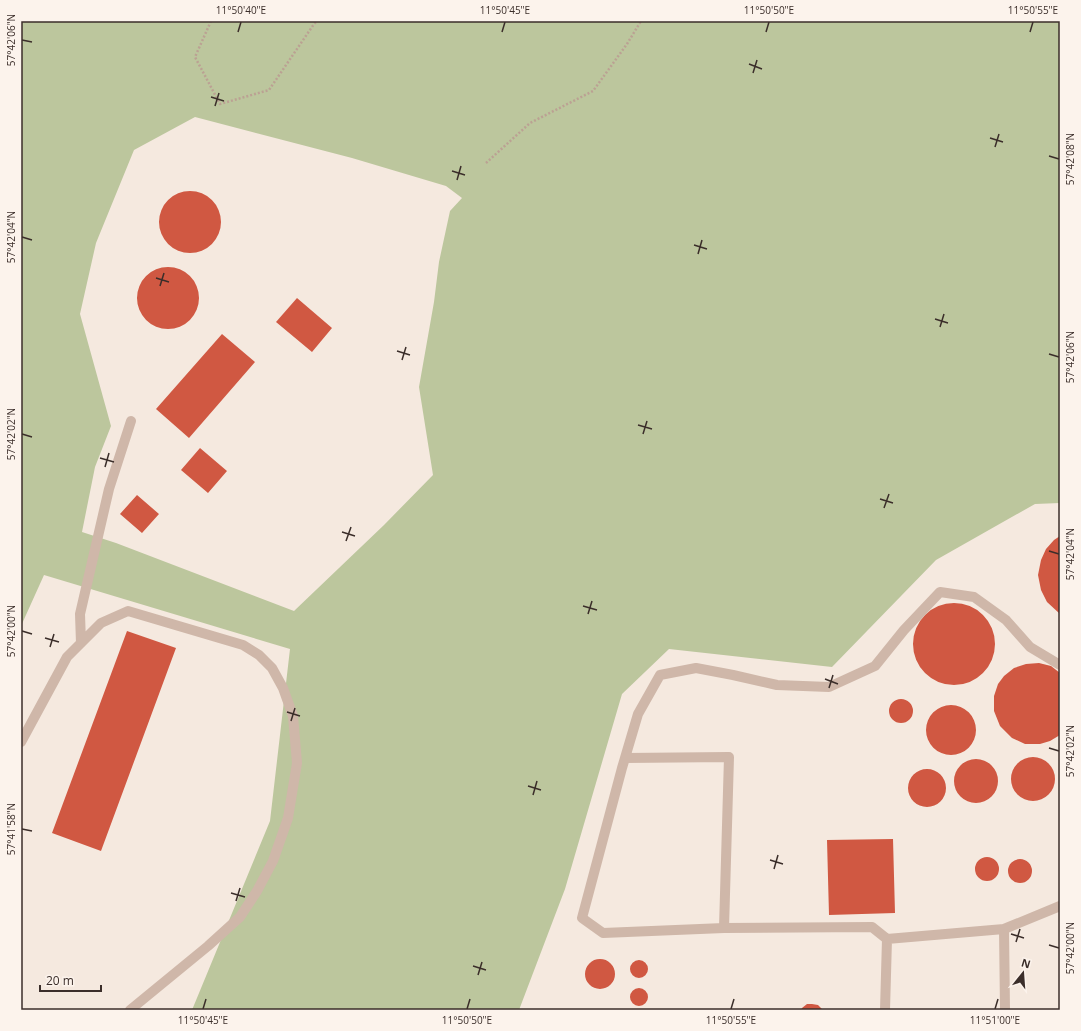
<svg xmlns="http://www.w3.org/2000/svg" width="1081" height="1031" viewBox="0 0 1081 1031" font-family="'Open Sans',sans-serif">
  <style>
    .green { fill: #bcc69d; fill-rule: evenodd }
    .building { fill: #d05842 }
    .lines { fill: none; stroke-linecap: round; stroke-linejoin: round }
    .path { stroke: #bba193; stroke-width: 2.5; stroke-dasharray: 2 2; stroke-linecap: butt }
    .service { stroke: #cfb7a9; stroke-width: 10 }
    .ticks { fill: none; stroke: #3b2e2a; stroke-width: 1.5 }
    .neatline { fill: none; stroke: #3b2e2a; stroke-width: 1.5 }
    .ticks-label { font-size: 10px; text-anchor: middle; fill: #3b2e2a }
  </style>
  <rect width="100%" height="100%" fill="#f5e9df"/>
  <path class="green" d="M21,21h1039v482l-25,1 -99,56 -104,107 -163,-18 -47,45 -57,195 -46,121h-327l78,-189 20,-172 -246,-74 -23,51zM195,117l157,41 94,28 16,12 -12,13 -11,51 -5,40 -15,85 14,88 -49,50 -90,86 -178,-68 -34,-11 13,-65 16,-41 -31,-112 16,-71 38,-93z"/>
  <path class="building" d="M159 222a31 31 0 1 1 62 0a31 31 0 1 1-62 0Z
    M137 298a31 31 0 1 1 62 0a31 31 0 1 1-62 0Z
    M297,298l35,30 -20,24 -36,-30z
    M222,334l33,28 -66,76 -33,-29z
    M200,448l27,23 -19,22 -27,-23z
    M137,495l22,19 -17,19 -22,-19z
    M1060,536v78l-13,-12 -6,-12 -3,-15 3,-15 5,-11 8,-9z
    M913 644a41 41 0 1 1 82 0a41 41 0 1 1-82 0Z
    M127,631l49,17 -75,203 -49,-18z
    M1039,663l12,3 9,7v62l-10,6 -10,3h-15l-13,-6 -12,-12 -6,-15v-15l4,-12 6,-8 10,-8 12,-4z
    M889 711a12 12 0 1 1 24 0a12 12 0 1 1-24 0Z
    M926 730a25 25 0 1 1 50 0a25 25 0 1 1-50 0Z
    M1011 779a22 22 0 1 1 44 0a22 22 0 1 1-44 0Z
    M954 781a22 22 0 1 1 44 0a22 22 0 1 1-44 0Z
    M908 788a19 19 0 1 1 38 0a19 19 0 1 1-38 0Z
    M893,839l2,74 -66,2 -2,-75z
    M975 869a12 12 0 1 1 24 0a12 12 0 1 1-24 0Z
    M1008 871a12 12 0 1 1 24 0a12 12 0 1 1-24 0Z
    M585 974a15 15 0 1 1 30 0a15 15 0 1 1-30 0Z
    M630 969a9 9 0 1 1 18 0a9 9 0 1 1-18 0Z
    M630 997a9 9 0 1 1 18 0a9 9 0 1 1-18 0Z
    M807,1004h5l6,1 5,5h-22l1,-2z"/>
  <g class="lines">
    <path class="path" d="M211,21l-16,36 25,47 49,-14 45,-66 3,-3
      M486,163l44,-40 63,-32 34,-47 14,-23"/>
    <path class="service" d="M81,643l-1,-29 29,-125 22,-68
      M21,742l46,-85 34,-34 27,-12 115,34 16,10 13,13 11,20 10,28 4,47 -9,55 -15,43 -16,30 -17,26 -32,29 -78,64
      M625,758l104,-1 -5,171
      M887,939l-15,-12 -148,1 -121,5 -21,-15 40,-150 16,-54 22,-39 36,-7 37,7 44,10 52,2 46,-21 29,-36 36,-38 34,5 32,23 24,27 30,18
      M885,1010l2,-71 117,-10
      M1005,1010l-1,-81 56,-23"/>
  </g>
  <path class="ticks" d="M238,32l3,-10M502,32l3,-10M766,32l3,-10M1030,32l3,-10M22,40l10,2M749,64l13,5M753,73l4,-13M211,97l13,4M215,106l4,-13M990,138l13,4M995,147l4,-13M1049,156l10,3M452,171l13,4M457,180l4,-14M22,237l10,3M694,245l13,4M698,254l4,-14M156,278l13,4M160,286l4,-13M935,319l13,4M940,327l4,-13M397,351l13,4M1049,354l10,3M402,360l4,-13M638,425l14,4M22,434l10,3M643,434l4,-13M100,458l14,4M105,467l4,-14M880,499l13,4M884,508l5,-14M342,532l13,4M346,541l5,-14M1049,551l10,3M583,606l14,4M588,614l4,-13M22,631l10,3M45,638l14,4M50,647l4,-13M825,679l13,5M829,688l4,-13M287,712l13,4M291,721l4,-13M1049,748l10,3M528,786l13,4M533,795l4,-14M22,829l10,2M770,860l13,4M774,869l4,-14M231,893l14,4M236,901l4,-13M1011,934l13,4M1016,942l4,-13M1049,945l10,3M473,966l13,4M478,975l4,-13M203,1009l3,-10M467,1009l3,-10M731,1009l3,-10M995,1009l3,-10"/>
  <rect width="1081" height="1031" fill="none" stroke="#fcf3ec" stroke-width="44"/>
  <g transform="translate(1023 973) rotate(17)" stroke="#fcf3ec" stroke-width="3" paint-order="stroke">
  <path d="M0-3L7 15L0 10L-7 15Z" fill="#3b2e2a"/>
  <text y="-6" font-size="11" font-weight="bold" text-anchor="middle" fill="#3b2e2a">N</text>
  </g>
  <path d="M40 985v6h61v-6" fill="none" stroke="#3b2e2a" stroke-width="2"/>
  <text x="46" y="985" font-size="12" fill="#3b2e2a" stroke="#fcf3ec" stroke-width="3" paint-order="stroke">20 m</text>
  <rect x="22" y="22" width="1037" height="987" class="neatline"/>
  <g class="ticks-label">
    <text x="241" y="14">11°50'40"E</text>
    <text x="505" y="14">11°50'45"E</text>
    <text x="769" y="14">11°50'50"E</text>
    <text x="1033" y="14">11°50'55"E</text>
    <text transform="translate(11 40) rotate(-90)" y="4">57°42'06"N</text>
    <text transform="translate(1070 159) rotate(-90)" y="4">57°42'08"N</text>
    <text transform="translate(11 237) rotate(-90)" y="4">57°42'04"N</text>
    <text transform="translate(1070 357) rotate(-90)" y="4">57°42'06"N</text>
    <text transform="translate(11 434) rotate(-90)" y="4">57°42'02"N</text>
    <text transform="translate(1070 554) rotate(-90)" y="4">57°42'04"N</text>
    <text transform="translate(11 631) rotate(-90)" y="4">57°42'00"N</text>
    <text transform="translate(1070 751) rotate(-90)" y="4">57°42'02"N</text>
    <text transform="translate(11 829) rotate(-90)" y="4">57°41'58"N</text>
    <text transform="translate(1070 948) rotate(-90)" y="4">57°42'00"N</text>
    <text x="203" y="1024">11°50'45"E</text>
    <text x="467" y="1024">11°50'50"E</text>
    <text x="731" y="1024">11°50'55"E</text>
    <text x="995" y="1024">11°51'00"E</text>
  </g>
</svg>
